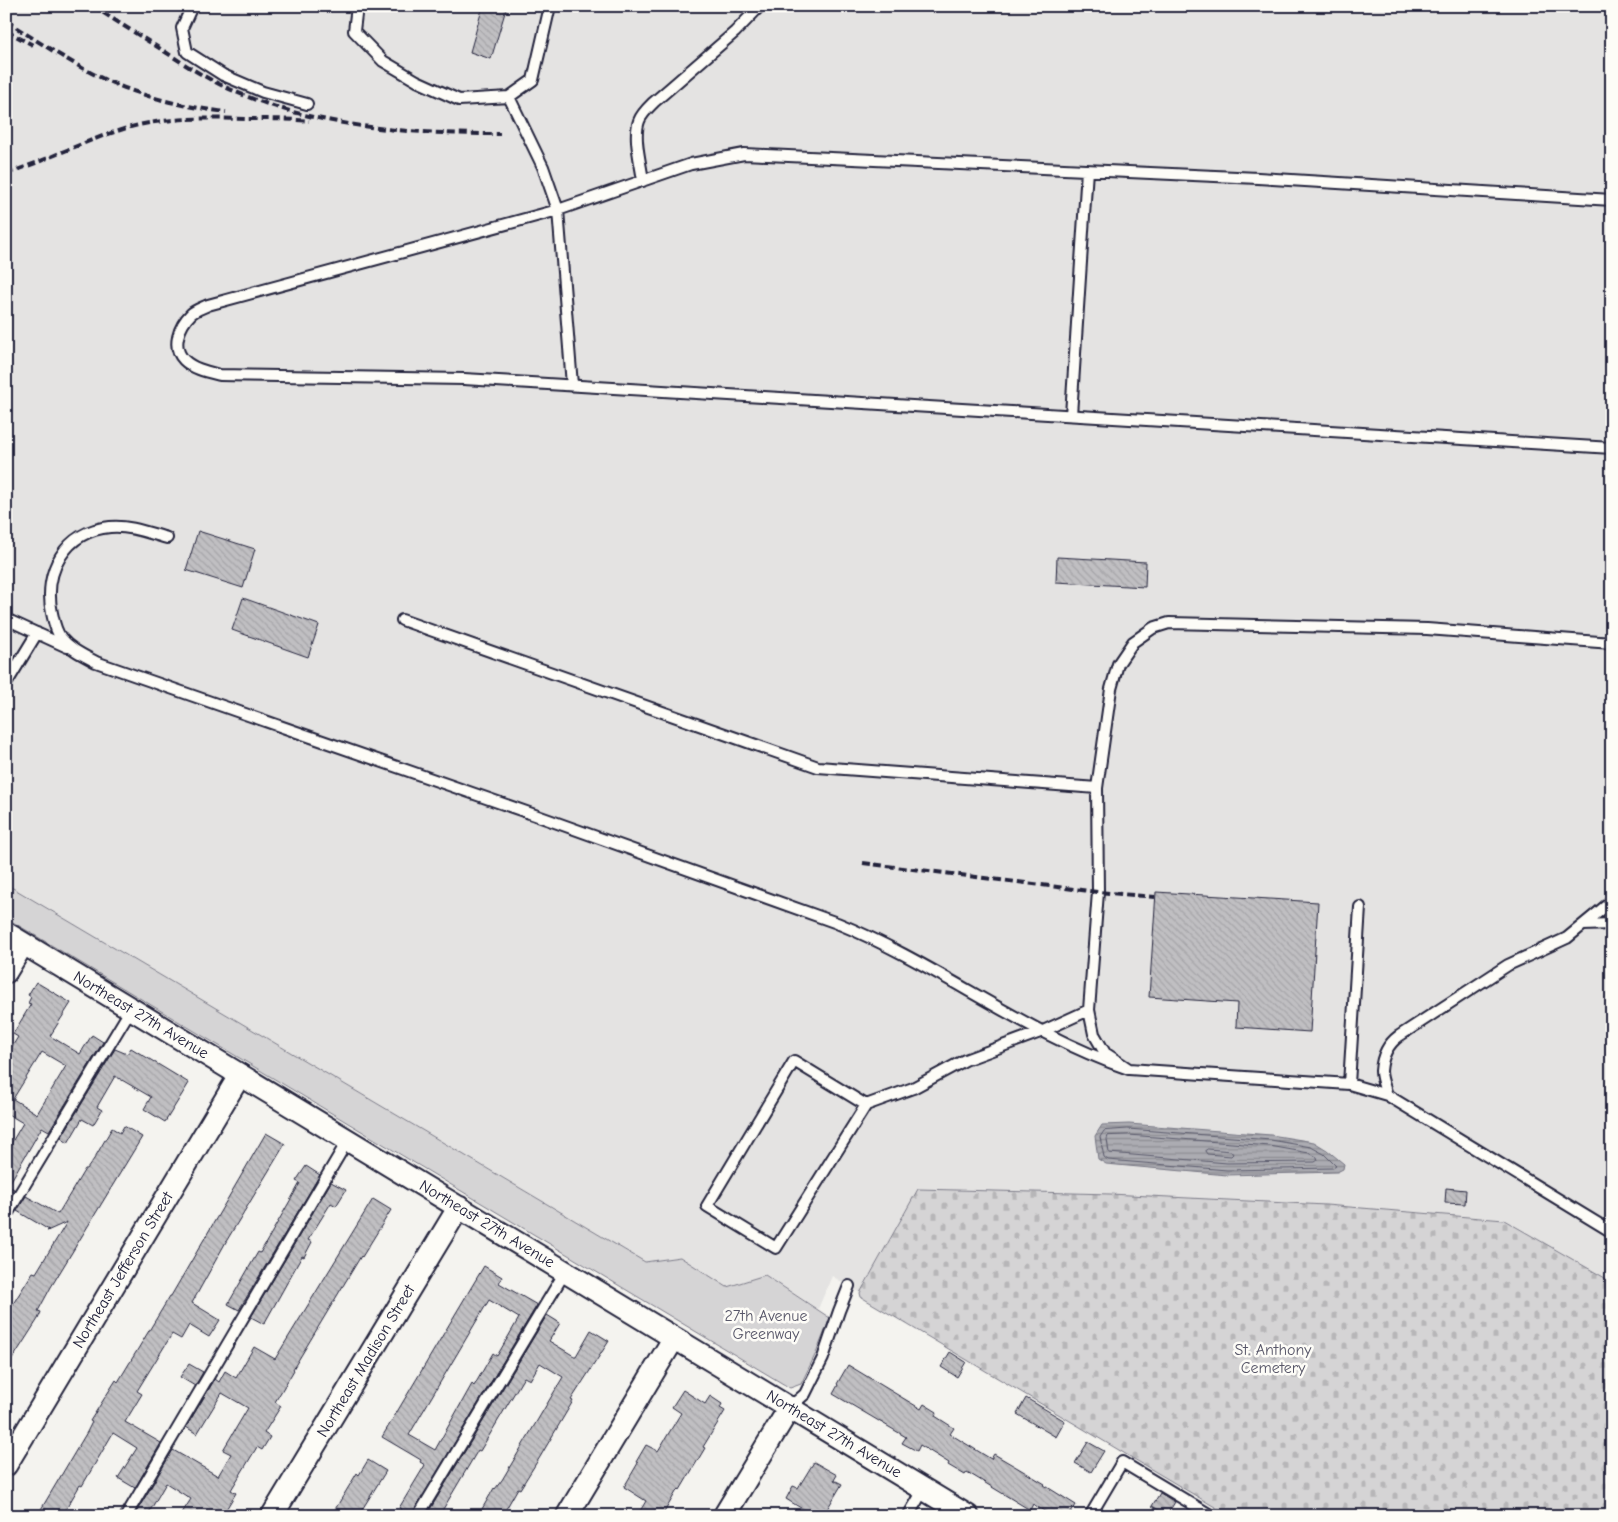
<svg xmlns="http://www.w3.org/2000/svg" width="1618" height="1522" viewBox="0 0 1618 1522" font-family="'Comic Neue',sans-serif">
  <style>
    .built { fill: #e4e3e2 }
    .cemetery { fill: url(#cemetery-stones); stroke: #7c7b88 }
    .park { fill: #d5d4d5; stroke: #7c7b88 }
    .water { fill: url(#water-rules); stroke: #757582 }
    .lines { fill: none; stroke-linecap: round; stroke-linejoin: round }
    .shore { stroke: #59596b; stroke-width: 1 }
    .building { fill: url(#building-back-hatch); stroke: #22223b; fill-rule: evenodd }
    .lane-casing { stroke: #22223b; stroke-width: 14 }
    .street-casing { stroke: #22223b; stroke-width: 25 }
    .lane { stroke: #fdfcf7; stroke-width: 10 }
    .street { stroke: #fdfcf7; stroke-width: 21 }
    .rail { stroke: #22223b; stroke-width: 4; stroke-dasharray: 8 4; stroke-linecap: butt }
    .labels { text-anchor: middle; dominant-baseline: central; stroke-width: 5; stroke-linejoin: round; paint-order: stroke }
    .street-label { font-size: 16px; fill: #22223b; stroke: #fdfcf7 }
    .park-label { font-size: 16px; fill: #585769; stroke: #fdfcf7 }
  </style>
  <defs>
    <pattern id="cemetery-stones" width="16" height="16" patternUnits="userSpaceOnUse" patternTransform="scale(1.25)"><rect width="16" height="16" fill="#d5d4d5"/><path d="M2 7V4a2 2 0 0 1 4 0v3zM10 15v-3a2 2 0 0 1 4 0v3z" fill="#b7b6b8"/></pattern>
    <pattern id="water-rules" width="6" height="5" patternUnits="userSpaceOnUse" patternTransform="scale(1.25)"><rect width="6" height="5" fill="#acacb2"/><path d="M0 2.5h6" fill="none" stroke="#8c8c92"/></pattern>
    <pattern id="building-back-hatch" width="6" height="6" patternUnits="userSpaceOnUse" patternTransform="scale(1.25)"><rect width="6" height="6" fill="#c0bfc2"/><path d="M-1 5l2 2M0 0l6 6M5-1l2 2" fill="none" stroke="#a5a4a8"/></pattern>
  </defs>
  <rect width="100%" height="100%" fill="#f4f3ef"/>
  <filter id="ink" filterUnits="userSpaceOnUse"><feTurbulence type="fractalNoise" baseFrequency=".02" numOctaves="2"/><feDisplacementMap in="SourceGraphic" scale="10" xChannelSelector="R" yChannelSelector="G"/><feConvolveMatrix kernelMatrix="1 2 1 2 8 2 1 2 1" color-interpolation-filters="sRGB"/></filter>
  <g filter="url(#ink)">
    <path class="built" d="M6,6h1606v1276l-108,-62 -178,-15 -216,-11 -191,-5 -59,104 -28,-17 -14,33 -53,-34 -38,12 -47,-30 -35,5 -639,-378z"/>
    <path class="cemetery" d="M918,1189l192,5 216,11 178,15 108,62v234h-382l-369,-219 -1,-4z"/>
    <path class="park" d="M6,884l639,378 35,-5 47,30 38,-12 65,43 -13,33 -16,33 -11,4 -784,-470z"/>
    <path class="water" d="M1129,1124l142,11 43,7 13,8 17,14 -1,5 -6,3 -110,3 -121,-11 -8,-5 -3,-23 7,-11z"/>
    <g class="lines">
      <path class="shore" d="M1128,1129l143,11 40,7 13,7 12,12 -3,2 -106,2 -119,-10 -4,-3 -4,-20 4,-6z
        M1129,1135l141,11 39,7 8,4 1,3 -3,2 -88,1 -118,-10 -2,-14 1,-3z
        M1208,1149l23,2 2,3 -2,2 -24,-2 -2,-3z"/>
    </g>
    <path class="building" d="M483,6h15l8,3 -15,50 -21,-7z
      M198,531l57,18 -12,39 -57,-18z
      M1057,557l89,5 -1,25 -89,-5z
      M243,598l76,27 -11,32 -76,-27z
      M1156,892l162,10 -8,130 -74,-5 1,-24 -88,-6z
      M36,982l35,21 -21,33 30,18 12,-19 11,7 -54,89 -7,-4 -34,59 6,3 -8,13v-50l17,-29 -17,-10v-57l12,-19 -5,-3 18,-30 -3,-1 3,-6 -3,-2zM42,1052l24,14 -29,48 -24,-15z
      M131,1048l58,35 -24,39 -21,-13 7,-12 -36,-21 -18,31 5,3 -9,15 -11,-6 -14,24 -7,-5 54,-89 12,5z
      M124,1126l18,11 -91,150 -13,24 3,1 -3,7 -32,50v-54l27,-43 3,1 31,-51 -20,9 2,-1 -32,-19 9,-15 32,18 27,-45h2l7,-10 18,-31 8,5z
      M266,1133l19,11 -58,96 -35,63 28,17 -11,17 -20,-12 -8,14 -9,-5 -35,57 5,3 -17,28 36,21 -26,45 -17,-10 19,-30 -24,-15 -31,53 -2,-1 -18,31h-25l50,-84 5,-10 -2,-1 26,-41 2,2 52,-86h1z
      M306,1166l14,9 -81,135 -11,-6 30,-52 2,1 31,-54 9,-16 -4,-2z
      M331,1182l15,8 -10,16 -5,-3 -23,37 4,2 -8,15 -2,-1 -38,68 -13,-7z
      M1446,1188l20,2 -1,14 -20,-1z
      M373,1199l18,11 -29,47 -1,-1 -68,113 1,1 -19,32 6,4 -17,27 6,4 -8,13 -5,-3 -26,43 5,3 -14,23h-42l11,-17 -25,-16 -19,33h-13l39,-66 45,26 13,-22 -8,-4 25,-42 -26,-15 -25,41 -11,-7 29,-48 4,3 6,-11 11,7 18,-31 21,12z
      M484,1266l18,11 -3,6 38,22 -126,211h-13l3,-7 -2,-1 26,-43 -5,-3 1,-2 -39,-23zM489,1300l30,18 -22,38 -4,-3 -19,33 -2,-2 -37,66 -26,-15z
      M547,1315l13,8 -11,18 25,15h2l15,-26 18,11 -38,59 2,1 -33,56 -20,32 -2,-1 -16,28h-9l-11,-7 12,-21 1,1 7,-9 61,-103 -23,-14 -10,17 -6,-3 -44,74 -2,-1 -39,66h-13z
      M950,1352l16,10 -9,15 -16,-10z
      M189,1364l14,8 -8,14 -15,-9z
      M848,1365l73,44 3,-5 13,8 -2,4 19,12 -4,6 41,25 3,-5 51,30 -1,1 32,20 -7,11h-17l-19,-12 -3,6 -63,-38 -2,3 -17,-10 1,-2 -29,-18 -3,6 -15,-8 4,-6 -73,-43 5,-9 -1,-1z
      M683,1390l22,14 5,-8 12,8 -2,4 5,3 -22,36 2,1 -25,42 -1,-1 -3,3 -14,24h-25l9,-15 -22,-14 14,-24 -2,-1 10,-17 12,6 23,-38 -9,-6z
      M1026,1398l39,23 -9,16 -39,-23z
      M1088,1442l16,9 -13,21 -16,-9z
      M368,1460l18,11 -28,45h-27l26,-43 2,2z
      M814,1462l23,13 -3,5 8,4 -19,32h-9l-28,-17 7,-13 5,2z
      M1160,1493l15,9 -8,13 -15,-9z"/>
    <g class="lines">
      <g class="lane-casing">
        <path id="lane" d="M192,6l-10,22 5,24 36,23 40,17 44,12
          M357,6l-3,25 29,30 34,20 42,19 50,-3 24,-17 17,-74
          M509,97l34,70 15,43 14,175
          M643,181c-2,-17 -10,-44 -4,-60 3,-8 10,-14 15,-19l81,-70 25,-26
          M1612,200l-354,-22 -514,-24 -53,10 -133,46 -350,95c-6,3 -13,5 -17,9 -12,12 -20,33 -7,46 9,9 24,12 36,15l244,4 1148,69
          M1071,415l16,-245
          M167,538c-18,-5 -38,-13 -57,-11 -45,4 -67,45 -58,86 2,9 3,17 9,25 9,11 22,17 35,24l439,153 302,108c101,41 188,111 292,146
          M6,619l61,28
          M402,620l416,147 279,21
          M6,684l31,-51
          M1612,901l-45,37 -59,27 -109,71c-11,8 -17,21 -18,35 0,8 4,17 6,24l225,137
          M1583,925l29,-1
          M1089,1010l5,24 11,19 24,16 220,15 38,11
          M1349,1084l11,-177
          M866,1105l-72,-44 -87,145 69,42 90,-143 47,-17 52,-28 78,-29 46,-21 9,-118 -1,-104 14,-99 7,-25 15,-22 20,-14 16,-5 258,6 185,14
          M6,1216l125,-207
          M790,1407l15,-13 18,-36 16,-47 10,-25
          M126,1516l222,-376
          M418,1516l147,-244
          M908,1516l16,-27
          M1090,1516l32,-54 90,54"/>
      </g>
      <g class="street-casing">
        <path id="street" d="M6,933l962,583
          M6,972l17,-28
          M6,1465l234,-390
          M272,1516l187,-309
          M567,1516l107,-178
          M724,1516l66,-109"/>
      </g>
      <use href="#lane" class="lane"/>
      <use href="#street" class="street"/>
      <path class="rail" d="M93,6c24,16 49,31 74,47 17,11 34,22 52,31 87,43 185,50 281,50
        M6,21c33,21 67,44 102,60 38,17 78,26 118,31
        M6,31l27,14
        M6,174c41,-14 80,-34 121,-46 39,-11 81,-10 121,-9 20,0 41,0 61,2
        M863,863l235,29 57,5"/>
    </g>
  </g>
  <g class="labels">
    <g class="street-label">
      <text transform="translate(141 1015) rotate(31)">Northeast 27th Avenue</text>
      <text transform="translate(487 1224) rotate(31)">Northeast 27th Avenue</text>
      <text transform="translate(123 1270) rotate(-59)">Northeast Jefferson Street</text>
      <text transform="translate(366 1361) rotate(-59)">Northeast Madison Street</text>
      <text transform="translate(834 1434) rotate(31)">Northeast 27th Avenue</text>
    </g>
    <g class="park-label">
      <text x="766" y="1316">27th Avenue<tspan x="766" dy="18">Greenway</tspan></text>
      <text x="1273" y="1350">St. Anthony<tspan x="1273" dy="18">Cemetery</tspan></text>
    </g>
  </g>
  <rect width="1618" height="1522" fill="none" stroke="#fdfcf7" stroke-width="25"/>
  <rect x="12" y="12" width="1593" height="1497" fill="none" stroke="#22223b" stroke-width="2" filter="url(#ink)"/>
</svg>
